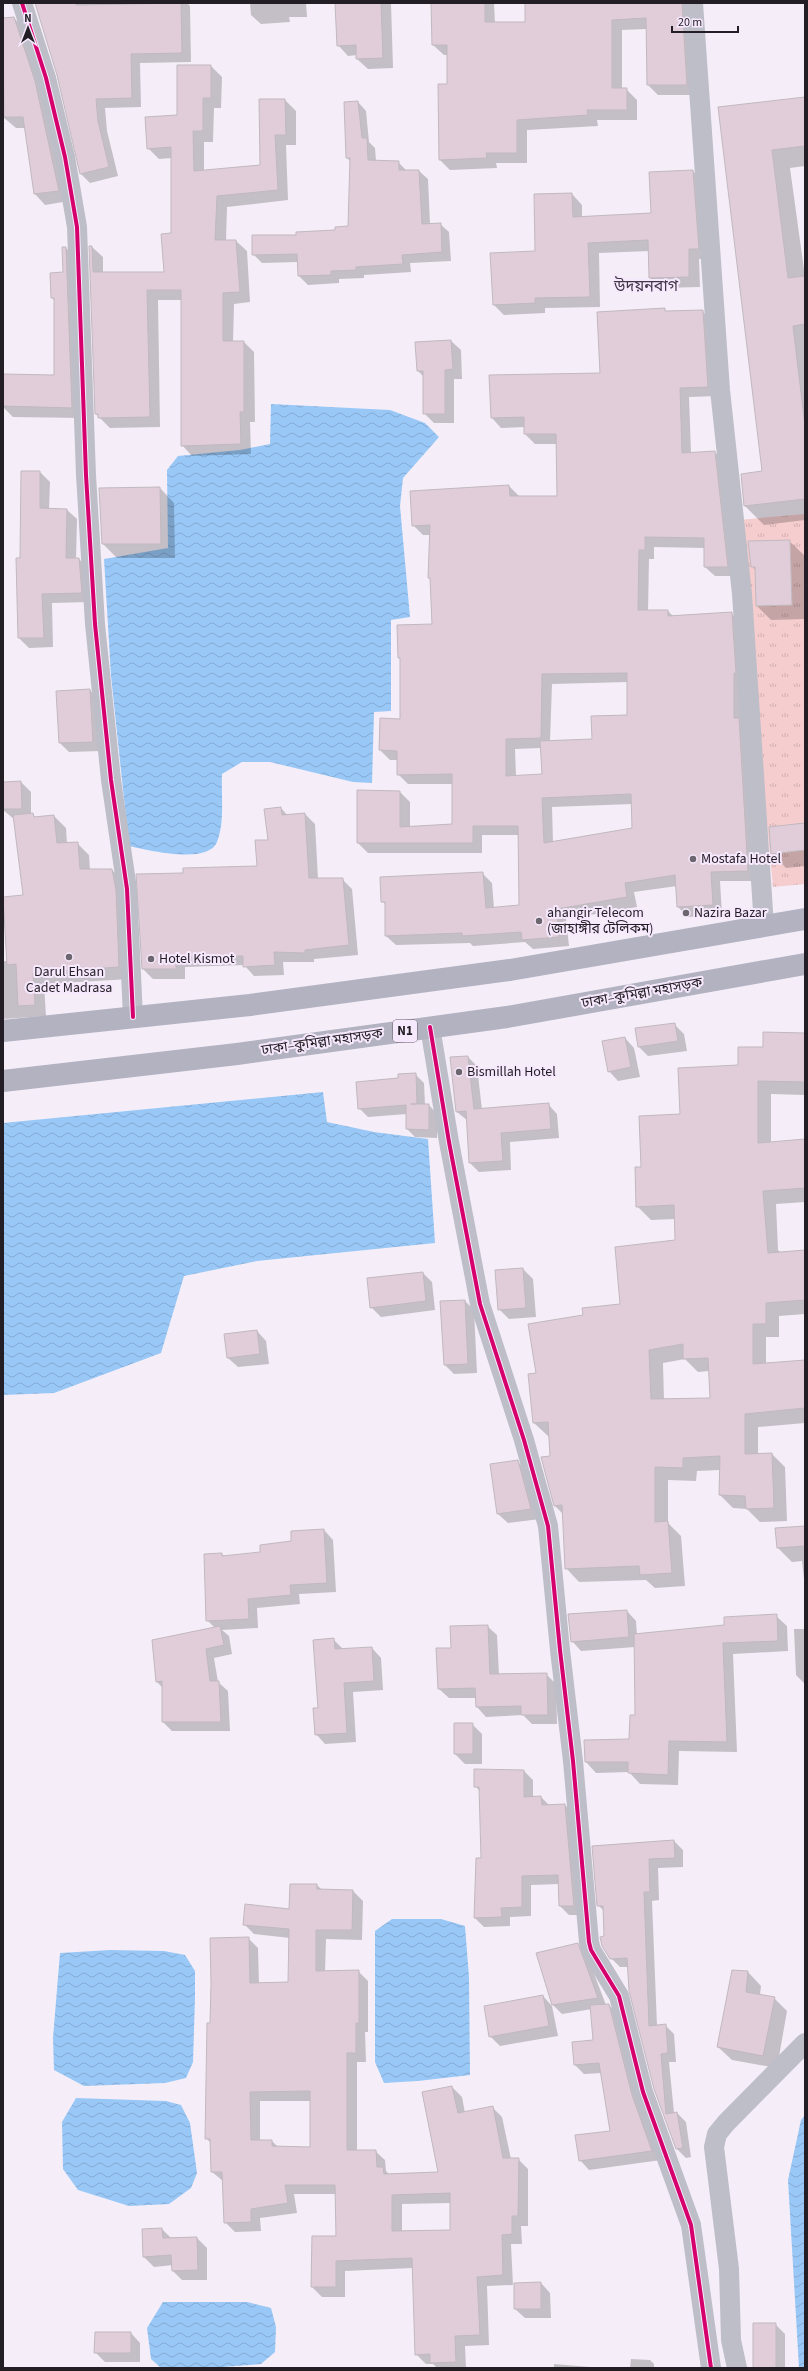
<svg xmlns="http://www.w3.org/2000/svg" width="808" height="2371" viewBox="0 0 808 2371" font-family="'Source Sans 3','Noto Sans Bengali',sans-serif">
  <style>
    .grass { fill: url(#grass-tufts) }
    .water { fill: url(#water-waves) }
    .shadow { fill: #0003; fill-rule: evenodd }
    .building { fill: #e1cdd9; stroke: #c1b9bf; fill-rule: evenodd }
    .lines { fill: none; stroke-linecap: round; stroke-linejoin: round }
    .street { stroke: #bebec9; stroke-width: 20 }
    .highway { stroke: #b3b2c1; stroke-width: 22 }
    .cycleway-casing { stroke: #f7e9fd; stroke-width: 6 }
    .cycleway { stroke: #d6006c; stroke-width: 4 }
    .poi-dot { fill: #6c676f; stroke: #f7e9fd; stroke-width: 1.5 }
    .labels { text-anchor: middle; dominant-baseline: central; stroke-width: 4; stroke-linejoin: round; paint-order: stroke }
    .shield { fill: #f7e9fd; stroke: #635b66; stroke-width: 1 }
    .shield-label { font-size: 13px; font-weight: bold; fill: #231e25 }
    .poi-label { font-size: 14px; fill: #231e25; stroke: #f7e9fd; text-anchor: start }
    .street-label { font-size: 14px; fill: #231e25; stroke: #f7e9fd }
    .quarter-label { font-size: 16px; fill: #423747; stroke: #f7e9fd }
  </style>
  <defs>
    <pattern id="grass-tufts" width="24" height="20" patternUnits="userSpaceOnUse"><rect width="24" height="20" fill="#f6cdce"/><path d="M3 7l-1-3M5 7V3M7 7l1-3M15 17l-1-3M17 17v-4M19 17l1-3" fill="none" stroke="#d3b0b1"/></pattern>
    <pattern id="water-waves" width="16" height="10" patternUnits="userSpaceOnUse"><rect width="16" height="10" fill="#99c8f7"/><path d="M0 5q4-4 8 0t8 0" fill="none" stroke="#84abd4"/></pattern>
  </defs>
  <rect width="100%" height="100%" fill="#f5eef8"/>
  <path class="grass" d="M805,514v370l-32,3 -35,-367z"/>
  <path class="water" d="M271,404l119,6 35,13 14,14 -36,41 -3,28 10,111 -19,3v91l-17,1 -2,71 -19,-1 -83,-20h-28l-20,12c-1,21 3,48 -5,68 -9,23 -70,8 -88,4l-18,-170 -7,-117 64,-11 -1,-78 11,-14 62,-6 30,-6z
    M323,1092l4,30 47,10 54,7 7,104 -178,18 -73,15 -23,77 -107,40 -51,2v-272z
    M392,1919h49l24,7 4,51 1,98 -52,6 -34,2 -9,-21v-131z
    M110,1950l54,1 21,4 10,16v26l-2,65 -7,16 -21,5 -81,3 -30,-16 -1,-32 7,-85z
    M76,2098l90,3 15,4 9,18 7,50 -6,15 -22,16 -40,2 -51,-16 -15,-21 -1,-47z
    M805,2115v253h-6l-11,-188 13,-60z
    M163,2302h84l24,6 5,19 -1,25 -14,12 -52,4h-48l-10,-9 -4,-31z"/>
  <path class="shadow" d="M36,3h151l3,3 1,56 -51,1 1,44 -36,1 2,23 11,45 -28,7 -9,-9 -23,-99z
    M250,3h56l1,14h-18l1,5 -29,2 -10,-9z
    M336,3h55l2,65 -25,1 -11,-10v-4l-9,1 -10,-11z
    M432,3h62l1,20h31v-20h166l5,92h-39l-10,-10 -1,-56 -25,1v59h4l11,11v20h-40l1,6 -71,4v33h-31l1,5 -47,2 -10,-10 8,-75v-30h-4l-11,-10z
    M14,18l11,11 44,172 -24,4 -10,-11 -10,-66h-9l-13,-11v-98z
    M211,66l11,11 -1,31h-7l-1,34h-9v29l57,-5 24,-66 11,11v34h-10l2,55 -61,7 -1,34h10l11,10 3,51 -16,2 -1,38h11l10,10 1,70h-5l1,32 -59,2 -10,-11v-145h-24l2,127 -50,1 -14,-14 -4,-167 11,10v16h62l7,-39v-76l-13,1 -11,-11 30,-32z
    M805,98v68l-15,2 15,109v243l-41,5 -19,-19 18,-34 -44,-364z
    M358,102l8,9 3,31 6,6 1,13 22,1 9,9h12l9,8 2,45h10l9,8 2,29 -41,2 1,9 -47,3v3l-25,1v4l-31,2 -9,-9 -1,-14 -36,1 -9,-9 44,-18 39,-5 13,-4 2,-65 -4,-4z
    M693,171l10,11 6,77h-10l1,28 -39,1 -11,-10v-27l-51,2 1,54 -55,1v5l-41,2 -10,-10 42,-53 36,-58 10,11v12l70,-3z
    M66,248l11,11 6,159 -70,-1 -10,-10v-32l52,1v-75l-3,-3 12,-25z
    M664,309l3,3 35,-1 10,10 6,75 -29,1 2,56 24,-1 10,10 12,114h-22l-10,-9v-19l-51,-1v12h-5l-1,52h20l5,5 58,-3 10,10 16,258h-37l2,34 -34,2 -10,-10 -1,-21 -43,6 3,15 -71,12 3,27 -36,3 -8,-7 -52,4 -3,-3 -74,2 -10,-9v-31l-4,-4 100,-28 10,10 2,25 26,-2 -1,-71h-37v18h-114l-10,-10 42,-51 10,10v25l43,-3v-40h-45l-10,-10v-14h-8l-10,-10 21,-30v-60l-2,-2 34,-33 -2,-45 -2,-2 1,-43h-7l-10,-10 96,-39 10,10 39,1 -1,-53h-22l-10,-10v-7l-24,1 -9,-10 109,-44zM628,682v34l-35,24 -43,2 2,-58zM541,748l2,27 -27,1 -1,-27zM632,804l1,25 -80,14 -1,-36z
    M451,341l10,9 1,29h-8v44h-20l-10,-10v-36l-6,-6 -2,-28z
    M22,472h18l10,10 -1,27 18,1 10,9 -1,40h3l10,10 2,33 -39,1 1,44 -24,1 -10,-10z
    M160,488l14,15 1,55h-58l-14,-14 -3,-55z
    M789,541l15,14 1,64 -34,1 -14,-14 -1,-35 -4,-5z
    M90,690l9,10 3,51 -33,1 -9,-9z
    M21,782l10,10v22l6,4 17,-2 12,12 1,16 10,-1 12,12 1,15h22l12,12 7,97 -87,5 2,32 -43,3v4v-62h5l-5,-63 21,-2 -10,-77 -11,-9v-27z
    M281,808l7,8 17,-2 10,10 3,55h24l10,10 6,66 -44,4v3h-31l1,13 -30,1 -10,-11 -59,2v12h-32l-10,-10 -5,-94 46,-1 74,-7z
    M805,824v42l-19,2 -14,-15z
    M674,1024l10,10 3,17 -39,5 -9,-9z
    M805,1034v61l-34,-1v49l34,-3v62l-29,2 2,46 2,2 25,-1v63l-26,2v21h-13v27l39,-3v62l-47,4v27h14l13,13 2,54 -27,1 -13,-13 -14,-1 -13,-13v-25l-23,1 -1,10 -28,-1v43l13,13 4,50 -30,2 -9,-8 -67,2 -13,-14 -3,-54 -8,-8 -5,-70h-2l-14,-13 3,-49 47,-58 37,-11 55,-64v-22l-25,1 -14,-14 5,-38 39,-53 83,-67zM685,1359l13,13 11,-1 2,28 -47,1 -1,-37z
    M625,1038l9,10 6,29 -22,4 -9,-10z
    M468,1057l9,9 5,44 66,-6 9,10 2,24 -49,4 1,28 -32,2 -9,-9 -2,-42 -11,-9z
    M415,1074l9,9 1,22h4l8,9v24l-22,-1 -8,-8v-15l-39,3 -9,-9 40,-30z
    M523,1269l10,10 3,38 -27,2 -10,-10z
    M423,1273l9,9 3,28 -54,7 -10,-10z
    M465,1301l9,9 3,63 -23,1 -9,-9z
    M257,1331l9,10 3,23 -31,3 -10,-9z
    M517,1461l10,10 13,48 -32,4 -10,-9z
    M805,1527v61l-3,-27 -10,1 -14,-14z
    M324,1530l9,10 3,52 -37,2 1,10 -43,4 1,20 -36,2 7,6 3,18 -18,4 4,24 10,9 2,40h-58l-9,-9v-34l-7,-7 59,-53 -8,-8 15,-66 2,2 38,-3z
    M627,1611l9,10 1,14 88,-9 51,-10 11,10 1,25 -55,3 4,98 -58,-1 -1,34 -38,-1 -11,-12 -33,1 -10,-11 44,-22 6,-24 -1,-69 -54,4 -9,-10z
    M487,1626l10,9 2,40 47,-1 10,10 1,40h-25l-9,-9 -37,2 -9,-10 -1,-9h-27l-10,-9 13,-40z
    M794,1629h11v55l-9,-9z
    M333,1639l10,10 29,-1 9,10 2,32 -30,2 3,50 -31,2 -9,-10z
    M472,1724l10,10v30h-17l-10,-10z
    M475,1770l49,1 9,9v18l8,-1 9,9 15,-1 9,9 9,101h-14l-9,-9 -1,-22 -28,1v31l-21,1v9l-26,1 -9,-9 7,-59 -2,-68 -5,-5z
    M674,1841l9,9v17l-25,1 1,32 -7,1 5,125 8,-1 9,9 2,28h-7l5,51h3l9,9 5,35 -5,1 -9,-9 -22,-61 -26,-121h-9l-9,-9 -5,-21 -1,-25 -7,-7 -5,-59z
    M317,1885l5,5 31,1 10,10 -1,39 -36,-1 -1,33 33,-1 10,10v51h-3l1,30h-9v89h18l10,9 1,11 3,3 51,-1 12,-86 10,10 3,16 27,-6 10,10 9,42h7l10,10v57h-7l1,18h-11l2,41 -26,1 2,59 -24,1 1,22h-29l-4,-4h-7l-10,-10 -3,-86 -68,3v26h-23l-10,-10 25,-50 -1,-43h-42l3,19 -37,5 1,13 -26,1 -10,-10 -2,-41 -11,-9 -1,-29 -5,-5 5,-114 37,-86 10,10 1,36 30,-1 1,-45 -36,-4 -10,-10 46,-14zM260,2101h51v47l-33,-1 -6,-6h-12zM451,2203v28l-49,1v-28z
    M577,1944l9,9 20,52h3l9,9 43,146 -72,10 -9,-10 31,-28 -9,-59 -18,1 -9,-9 19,-24 -2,-32 -30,5 -9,-9z
    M732,1971l16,1 13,14 -1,9 14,3 13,13 -10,57 -45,-8 -14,-13z
    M543,1996l9,10 6,30 -58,10 -10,-10z
    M162,2229l10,10 25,-1 10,10v32h-25l-9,-9v-6l-19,2 -10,-10z
    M541,2283l9,10 1,25h-26l-10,-9z
    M775,2324l10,10v34h-31z
    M131,2333l9,10v19h-35l-10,-10z
    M631,2359l19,1 4,4v4h-24z
    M554,2364l36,3 1,1h-37z
    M20,2367l1,1h-18z"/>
  <path class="building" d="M35,3h41v2l105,-2 1,50 -51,1 1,44 -36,1 2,22 11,46 -29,7 -23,-99z
    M335,3h46l2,55 -27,1v-14l-19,1z
    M431,3h54v19h40v-19h157l5,82h-40l-1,-67 -34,2v68h15v22h-40l1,5 -71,5v33h-31l1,5 -48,2 -1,-76h9v-39h-15z
    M14,17l21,64 24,110 -25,3 -11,-77h-19l-1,-99z
    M177,65h34v33h-8v33h-10l1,40 66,-6 -1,-66h26l1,36h-11l3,55 -61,6 -2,44h21l4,52 -17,1v48h21v71h-4l1,32 -60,2v-156h-34l3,127 -52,1v-4h-3l-6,-168h3l1,26h71l-3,-38 10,-1v-86l-24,2 -2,-32 32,-2z
    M805,97v49l-33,4 16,128 17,-2v48l-12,2 12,100v73l-61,7 -3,-32 21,-3 -44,-364z
    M358,101l4,37h5l1,22 31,1v9h20l3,54 19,-1 1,29 -40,3 1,9 -47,3v3l-25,1v4l-33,1 -1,-22 -45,1v-20h44v-3l39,-2v-3l13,-1 2,-68h-4l-2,-56z
    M693,170l6,79h-10v28l-40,1 -1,-38 -60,3 2,54 -55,1v5l-42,2 -3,-52 45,-2 -1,-57 38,-1 1,24 78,-4 -2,-41z
    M62,247h4l6,161 -69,-2v-32l51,1v-77h-3l-1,-25 13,-1z
    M665,308v3l38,-1 5,77 -28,1 2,65 33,-2 13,116h-24v-29l-59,-1v13h-6l-1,60h30v6l64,-4 4,61h-2v45h5l9,153 -37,1 2,33 -36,2 -2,-32 -50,8 2,14 -70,12 2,28 -37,3 -1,-8 -59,4v-3l-77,3v-34h-4l-1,-25 103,-5 3,36 33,-3 -1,-79h-45v17h-116v-53l43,1v36l52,-3v-50l-55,1v-24l-18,-1 1,-32 20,1v-61h-2l-1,-33 35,-1 -2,-46h-2l2,-53 -18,1 -2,-35 99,-6 1,11h47l-1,-62h-32v-17l-33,1 -2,-43 111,-2 -3,-61zM627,673v42l-36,1 1,23 -52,2 2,33 -36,2v-37l35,-1 1,-64zM631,794l1,34 -88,15 -2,-45z
    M451,340l2,29 -8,1v44h-22v-43h-6l-2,-29z
    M21,471h19v37l27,1 -1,49h13l3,35 -40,1 2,44h-26l-2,-80h4z
    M160,487l1,57h-59l-3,-56z
    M790,540l2,65 -36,1 -1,-39h-4l-3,-26z
    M90,689l3,53 -34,1 -3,-52z
    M21,781l1,28h-19v-27z
    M281,807l1,8 23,-2 4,65h34l6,67 -44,5v3l-31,-1 1,13 -32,2v-11l-67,1v12h-34l-6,-95 47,-1v-5l74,-2 -2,-26h13l-4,-31z
    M33,813l1,4 20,-2 3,28 21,-1 2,27h32l4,21 3,77 -86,6 2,32 -17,1 -2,-42 -9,1 -4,-68 20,-2 -10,-80z
    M805,823v27l-34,4 -2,-27z
    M675,1023l3,18 -40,6 -3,-19z
    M763,1032l42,1v49l-47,-1v62l47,-4v49l-42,3 5,62 37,-3v50l-39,3v21h-13v40l52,-4v48l-60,6v40l27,-1 2,55 -28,1 -1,-13 -26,-1 1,-39 -37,2v10l-28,-1v55l13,-1 4,52 -32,2 -1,-9 -74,3 -3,-64 -8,1 -13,-49 9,-1 -2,-34 -15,1 -5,-49 8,-1 -8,-49 55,-9 -1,-7 38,-4 -5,-57 60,-7 -1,-35 -38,2 -1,-40h6l-2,-51 41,-2 -2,-46 60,-3v-18h25zM683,1344v15l25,-1 2,40 -59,1 -2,-49z
    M625,1037l6,30 -23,5 -6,-31z
    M468,1056l6,53 75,-6 2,26 -50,4 2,28 -34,2 -3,-52 -10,1 -6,-55z
    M416,1073l1,31h-6h18v26l-23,-1v-24l-48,4 -2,-27 42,-4v-4z
    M523,1268l3,40 -28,2 -3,-40z
    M423,1272l3,29 -56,7 -3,-30z
    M465,1300l3,64 -24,1 -4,-64z
    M257,1330l3,24 -33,4 -3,-24z
    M518,1460l13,49 -34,5 -7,-50z
    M805,1526v20l-28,2 -2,-20z
    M324,1529l3,54 -37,2 1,10 -43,4 1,20 -43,2 -2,-67 18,-1v3l38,-4v-7l31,-4v-10z
    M627,1610l2,27 -58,5 -3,-28z
    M777,1614l1,27 -55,2 4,99 -58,-1 -1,34 -40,-2v-11h-43l-1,-22 45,-1 1,-24h5l-1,-81 90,-9v-8z
    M488,1625l2,49 57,-1 1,42h-27v-9l-45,1 -1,-19 -37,1 -2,-41h15l-1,-22z
    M220,1626l4,19 -18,4 4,32h9l2,41h-59v-41l-6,1 -4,-42z
    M334,1638l1,11 37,-2 2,34 -30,2 3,50 -32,2 -2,-27h5l-5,-68z
    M454,1723h19v31h-19z
    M474,1769l50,1v27l17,-1 1,9 23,-1 9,102h-15l-1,-31 -36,1v31l-21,1 1,9 -28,1 2,-60h5l-2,-71h-5z
    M674,1840l1,18 -26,1 1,33h-6l5,134 17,-2 2,29 -7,1 5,60 11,-2 6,36 -7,1 -22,-60 -25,-98 -2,-33 -17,1 -8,-13 -2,-9 4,-1 -1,-30h-6l-5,-60z
    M290,1884h27v5l36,1 -1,40h-36v41l43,-1v53h-3v30h-9v97h29l1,17h6l1,7 54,-2 -16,-80 30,-6 6,27 35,-7 10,52h16l-1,58h-6v18l-10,1 1,40 -26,2 3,58 -25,1 1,26 -26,1v-9l-15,1 -3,-97 -76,3v26h-25l1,-51h24l-1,-51h-50l3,18 -37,6v13l-27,1 -2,-51h-11l-1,-33h-5l2,-116h3l1,-40 -1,-45 39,-1 1,46 38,-1 1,-53 -46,-4 2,-21 44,5zM310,2091v56l-38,-1v-6h-21l-1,-48zM450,2193v37l-58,1v-36z
    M578,1943l20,55 -46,7 -16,-52z
    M732,1970l16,1 -2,21 29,5 -12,59 -46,-9z
    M543,1995l6,31 -60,11 -5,-31z
    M609,2004l23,91 20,56 -73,10 -4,-26 35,-4 -11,-68 -25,2 -2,-23 21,-2 -3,-35z
    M162,2228l1,10 34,-1 1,33 -26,1 -1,-16 -28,2 -1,-28z
    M541,2282v27h-27v-26z
    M753,2323h23v45h-23z
    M95,2332h36v21h-37z"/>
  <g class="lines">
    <path class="street" d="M22,3l24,75 19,79 12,70 9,248 9,149 16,156 16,109 6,128
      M693,3l27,387 22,204 22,332
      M430,1027l19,115 31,162 44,136 24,86 12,124 13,111 16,181 2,8 28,46 24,96 48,133 20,143
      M737,2368l-6,-28 -2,-71 -15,-122 3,-13 9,-11 79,-80"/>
    <path class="highway" d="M3,1031l247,-26 260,-35 295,-51
      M3,1081l234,-27 270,-37 298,-53"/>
    <g class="cycleway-casing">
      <path id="cycleway" d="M22,3l24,75 19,79 12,70 9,248 9,149 16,156 16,109 6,128
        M430,1027l19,115 31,162 44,136 24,86 12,124 13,111 16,181 2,8 28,46 24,96 48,133 20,143"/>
    </g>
    <use href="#cycleway" class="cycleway"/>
  </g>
  <g class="poi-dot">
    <circle cx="693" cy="859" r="4"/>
    <circle cx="686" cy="913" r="4"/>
    <circle cx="539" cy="921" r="4"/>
    <circle cx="69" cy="957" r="4"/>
    <circle cx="151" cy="959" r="4"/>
    <circle cx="459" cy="1072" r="4"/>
  </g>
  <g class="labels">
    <rect class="shield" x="393" y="1020" width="24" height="22" rx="3"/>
    <g class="shield-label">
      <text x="405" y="1031">N1</text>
    </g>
    <g class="poi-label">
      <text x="701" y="859">Mostafa Hotel</text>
      <text x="547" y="913">ahangir Telecom<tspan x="547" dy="16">(জাহাঙ্গীর টেলিকম)</tspan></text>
      <text x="694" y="913">Nazira Bazar</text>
      <text x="159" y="959">Hotel Kismot</text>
      <text x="69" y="972" text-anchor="middle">Darul Ehsan<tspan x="69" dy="16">Cadet Madrasa</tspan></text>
      <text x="467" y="1072">Bismillah Hotel</text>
    </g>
    <g class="street-label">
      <text transform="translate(642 993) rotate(-10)">ঢাকা–কুমিল্লা মহাসড়ক</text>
      <text transform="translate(322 1042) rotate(-8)">ঢাকা–কুমিল্লা মহাসড়ক</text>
    </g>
    <g class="quarter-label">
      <text x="646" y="286">উদয়নবাগ</text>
    </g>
  </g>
  <rect width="808" height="2371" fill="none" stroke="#231e25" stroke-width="8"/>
  <g transform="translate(28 28)" stroke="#f7e9fd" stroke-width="3" paint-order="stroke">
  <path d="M0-3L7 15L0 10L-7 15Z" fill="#231e25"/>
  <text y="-6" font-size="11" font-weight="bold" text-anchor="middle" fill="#231e25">N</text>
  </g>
  <path d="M672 26v6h66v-6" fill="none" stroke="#231e25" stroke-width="2"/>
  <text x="678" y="26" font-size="12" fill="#231e25" stroke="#f7e9fd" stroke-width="3" paint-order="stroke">20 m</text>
</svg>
